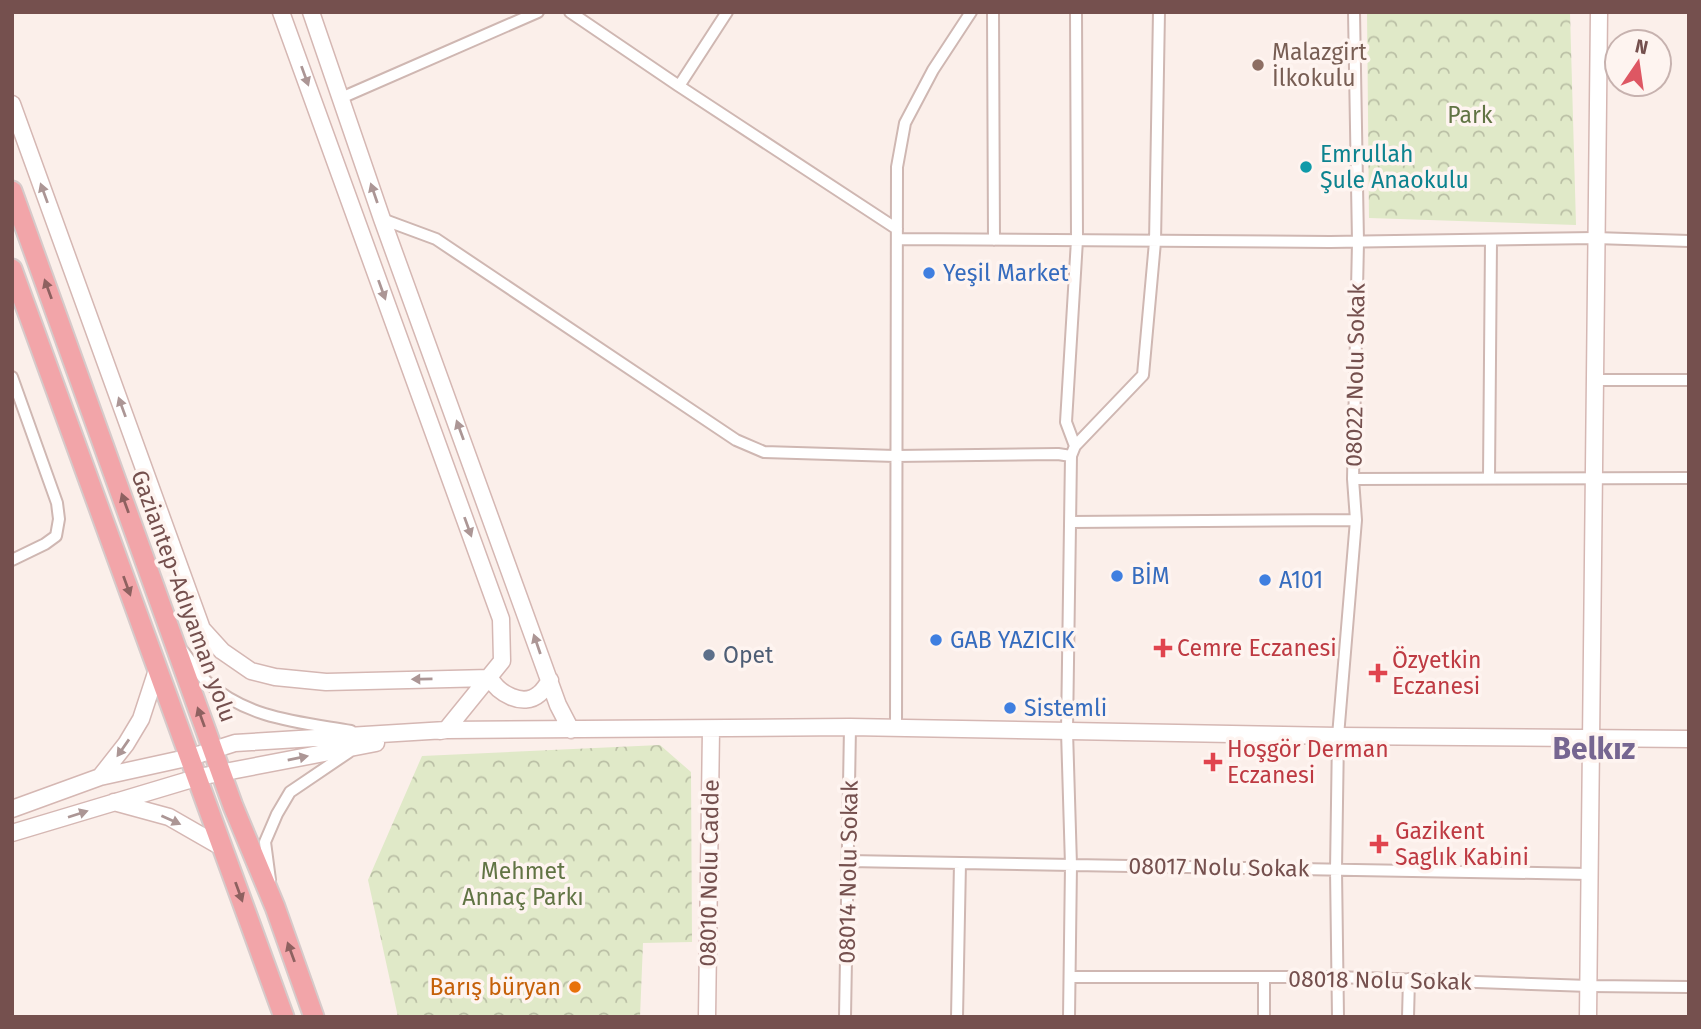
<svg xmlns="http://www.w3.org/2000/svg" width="1701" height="1029" viewBox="0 0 1701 1029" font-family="'Fira Sans',sans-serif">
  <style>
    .park { fill: url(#park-crowns) }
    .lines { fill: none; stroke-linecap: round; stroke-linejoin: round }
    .street-casing { stroke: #cfb7b2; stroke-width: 14 }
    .secondary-casing { stroke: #d5b7b3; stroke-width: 19 }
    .highway-casing { stroke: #d6caca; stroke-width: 23 }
    .street { stroke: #fff; stroke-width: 10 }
    .secondary { stroke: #fff; stroke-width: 16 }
    .highway { stroke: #f2a5a9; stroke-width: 19 }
    .oneway { fill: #ac9695 }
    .oneway2 { fill: #8e6160 }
    .education-dot { fill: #8d6e63; stroke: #fef4f0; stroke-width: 2.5 }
    .culture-dot { fill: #0f9aa8; stroke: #fef4f0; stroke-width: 2.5 }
    .shop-dot { fill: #3f7fe0; stroke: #fef4f0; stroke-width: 2.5 }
    .health-dot { fill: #e0444e; stroke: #fef4f0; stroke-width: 2.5 }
    .service-dot { fill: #5c6f8a; stroke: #fef4f0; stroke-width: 2.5 }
    .food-dot { fill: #e8710a; stroke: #fef4f0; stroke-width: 2.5 }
    .labels { text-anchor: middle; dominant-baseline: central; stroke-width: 7; stroke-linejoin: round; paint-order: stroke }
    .education-label { font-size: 23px; fill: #785e54; stroke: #fef4f0; text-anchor: start }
    .park-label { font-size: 23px; fill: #617444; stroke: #fef4f0 }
    .culture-label { font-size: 23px; fill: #0d838f; stroke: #fef4f0; text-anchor: start }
    .shop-label { font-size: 23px; fill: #366cbe; stroke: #fef4f0; text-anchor: start }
    .street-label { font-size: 23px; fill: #75504e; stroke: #fef4f0 }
    .health-label { font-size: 23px; fill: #be3a42; stroke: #fef4f0; text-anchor: start }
    .service-label { font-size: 23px; fill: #4e5e75; stroke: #fef4f0; text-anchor: start }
    .food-label { font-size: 23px; fill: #c56008; stroke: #fef4f0; text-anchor: end }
    .district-label { font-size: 30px; font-weight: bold; fill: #766691; stroke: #fef4f0 }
  </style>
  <defs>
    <pattern id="park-crowns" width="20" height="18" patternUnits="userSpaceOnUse" patternTransform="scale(1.75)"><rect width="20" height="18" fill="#e0e9c8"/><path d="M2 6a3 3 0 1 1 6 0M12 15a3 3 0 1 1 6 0" fill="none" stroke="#babfa5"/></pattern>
  </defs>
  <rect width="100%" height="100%" fill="#fbefea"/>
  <path class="park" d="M1367,12h203l6,213 -207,-7z
    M660,745l31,27 1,170 -49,1 -3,74h-242l-30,-137 54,-124z"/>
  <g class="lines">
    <g class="street-casing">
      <path id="street" d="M570,12l109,74
        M727,12l-48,74 218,143
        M993,12l1,228
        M341,98l197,-86
        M382,219l54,20 300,201 28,12 131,4 163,-2 13,2
        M898,239l432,3 265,-4 94,3
        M12,377l45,126 2,16 -3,17 -11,8 -33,16
        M1593,380h96
        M1075,446l-9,-24 11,-182 -1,-228
        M1489,477l2,-236
        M1353,479l336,-1
        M1071,522l285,-2
        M183,651c8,10 15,22 24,31 41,37 92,40 144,49
        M896,729l1,-562 8,-44 28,-53 38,-58
        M848,861l741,13
        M270,880l-5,-38 12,-28 13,-22 59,-40
        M1070,977h266l253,9 100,1
        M1264,978v39
        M845,1017l5,-290
        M957,1017l3,-154
        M1069,1017l2,-152 -4,-134 4,-275 4,-10 68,-71 12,-133 4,-230
        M1338,1017l-2,-147 2,-134 18,-216 -3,-41 5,-237 -4,-230
        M1408,1017l1,-38"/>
    </g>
    <g class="secondary-casing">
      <path id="secondary" d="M281,12l220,607 1,42 -56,69 -6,1
        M311,12l71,207 176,486 13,25
        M12,104l190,525 20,22 29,20 24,6 51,5 164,-4
        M490,678c8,15 33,30 49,16 4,-3 8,-9 11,-14
        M100,777l26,-33 15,-25 16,-49
        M114,802l55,15 54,31
        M12,809l88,-32 91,-20 44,-14 211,-13 404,-3 488,9 351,3
        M12,833l187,-56 177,-34
        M707,1017l4,-288
        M1588,1017c3,-335 6,-670 11,-1005"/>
    </g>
    <g class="highway-casing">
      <path id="highway" d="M12,191l221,615 42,101 39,110
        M12,269l272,748"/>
    </g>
    <use href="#street" class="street"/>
    <use href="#secondary" class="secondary"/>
    <use href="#highway" class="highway"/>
  </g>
  <defs><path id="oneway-solid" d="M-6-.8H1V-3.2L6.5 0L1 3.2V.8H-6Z" transform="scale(1.75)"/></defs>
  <g class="oneway">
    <use href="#oneway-solid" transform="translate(305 76) rotate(70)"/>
    <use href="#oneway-solid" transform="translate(44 193) rotate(-110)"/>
    <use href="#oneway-solid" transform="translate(374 193) rotate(-109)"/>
    <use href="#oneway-solid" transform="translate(382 290) rotate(70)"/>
    <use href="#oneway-solid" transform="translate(122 407) rotate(-110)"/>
    <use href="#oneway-solid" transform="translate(460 430) rotate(-110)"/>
    <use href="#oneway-solid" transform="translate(468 527) rotate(70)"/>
    <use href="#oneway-solid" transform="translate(537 644) rotate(-109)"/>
    <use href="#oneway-solid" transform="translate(422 679) rotate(179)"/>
    <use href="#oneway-solid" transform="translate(123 748) rotate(125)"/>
    <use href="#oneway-solid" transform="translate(298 758) rotate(-11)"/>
    <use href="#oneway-solid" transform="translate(78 814) rotate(-18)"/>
    <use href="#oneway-solid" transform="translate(171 820) rotate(24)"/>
  </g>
  <g class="oneway2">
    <use href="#oneway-solid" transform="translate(48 289) rotate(-110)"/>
    <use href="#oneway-solid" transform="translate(125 503) rotate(-110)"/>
    <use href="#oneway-solid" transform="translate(127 586) rotate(70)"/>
    <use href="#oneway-solid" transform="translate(201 717) rotate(-110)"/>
    <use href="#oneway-solid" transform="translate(239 892) rotate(70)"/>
    <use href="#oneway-solid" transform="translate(291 952) rotate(-110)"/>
  </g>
  <circle class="education-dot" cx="1258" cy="65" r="7"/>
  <circle class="culture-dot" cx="1306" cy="167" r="7"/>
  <g class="shop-dot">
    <circle cx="929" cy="273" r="7"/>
    <circle cx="1117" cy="576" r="7"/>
    <circle cx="1265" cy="580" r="7"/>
    <circle cx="936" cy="640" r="7"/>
    <circle cx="1010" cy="708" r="7"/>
  </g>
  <g class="health-dot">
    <path d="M1159.5 637.5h7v7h7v7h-7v7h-7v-7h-7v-7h7z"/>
    <path d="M1374.5 662.5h7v7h7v7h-7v7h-7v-7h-7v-7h7z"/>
    <path d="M1209.5 751.5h7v7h7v7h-7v7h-7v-7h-7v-7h7z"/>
    <path d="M1375.5 833.5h7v7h7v7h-7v7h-7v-7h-7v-7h7z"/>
  </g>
  <circle class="service-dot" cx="709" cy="655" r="7"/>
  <circle class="food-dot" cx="575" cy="987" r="7"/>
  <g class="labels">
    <g class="education-label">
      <text x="1272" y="52">Malazgirt<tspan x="1272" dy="26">İlkokulu</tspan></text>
    </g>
    <g class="park-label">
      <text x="1470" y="115">Park</text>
      <text x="523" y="871">Mehmet<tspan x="523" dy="26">Annaç Parkı</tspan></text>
    </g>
    <g class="culture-label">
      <text x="1320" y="154">Emrullah<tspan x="1320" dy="26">Şule Anaokulu</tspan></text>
    </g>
    <g class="shop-label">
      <text x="943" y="273">Yeşil Market</text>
      <text x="1131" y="576">BİM</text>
      <text x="1279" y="580">A101</text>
      <text x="950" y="640">GAB YAZICIK</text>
      <text x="1024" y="708">Sistemli</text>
    </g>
    <g class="street-label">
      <text transform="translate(1355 375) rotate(-89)">08022 Nolu Sokak</text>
      <text transform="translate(184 596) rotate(70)">Gaziantep-Adıyaman yolu</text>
      <text transform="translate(1219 867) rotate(1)">08017 Nolu Sokak</text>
      <text transform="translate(848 872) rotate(-89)">08014 Nolu Sokak</text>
      <text transform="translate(709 873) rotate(-89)">08010 Nolu Cadde</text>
      <text transform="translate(1380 980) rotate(1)">08018 Nolu Sokak</text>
    </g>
    <g class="health-label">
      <text x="1177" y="648">Cemre Eczanesi</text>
      <text x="1392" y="660">Özyetkin<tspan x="1392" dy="26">Eczanesi</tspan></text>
      <text x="1227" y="749">Hoşgör Derman<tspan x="1227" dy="26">Eczanesi</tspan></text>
      <text x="1395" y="831">Gazikent<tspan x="1395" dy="26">Saglık Kabini</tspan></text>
    </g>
    <g class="service-label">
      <text x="723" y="655">Opet</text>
    </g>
    <g class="food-label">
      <text x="561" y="987">Barış büryan</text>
    </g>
    <g class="district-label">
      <text x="1594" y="749">Belkız</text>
    </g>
  </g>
  <rect width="1701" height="1029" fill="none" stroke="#75504e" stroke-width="28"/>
  <g transform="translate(1638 63) rotate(13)"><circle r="33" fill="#fef4f0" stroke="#c7b2af" stroke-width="2"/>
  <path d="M0-5L12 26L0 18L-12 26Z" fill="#de5763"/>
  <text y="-10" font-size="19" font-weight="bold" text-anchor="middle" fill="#75504e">N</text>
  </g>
</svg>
